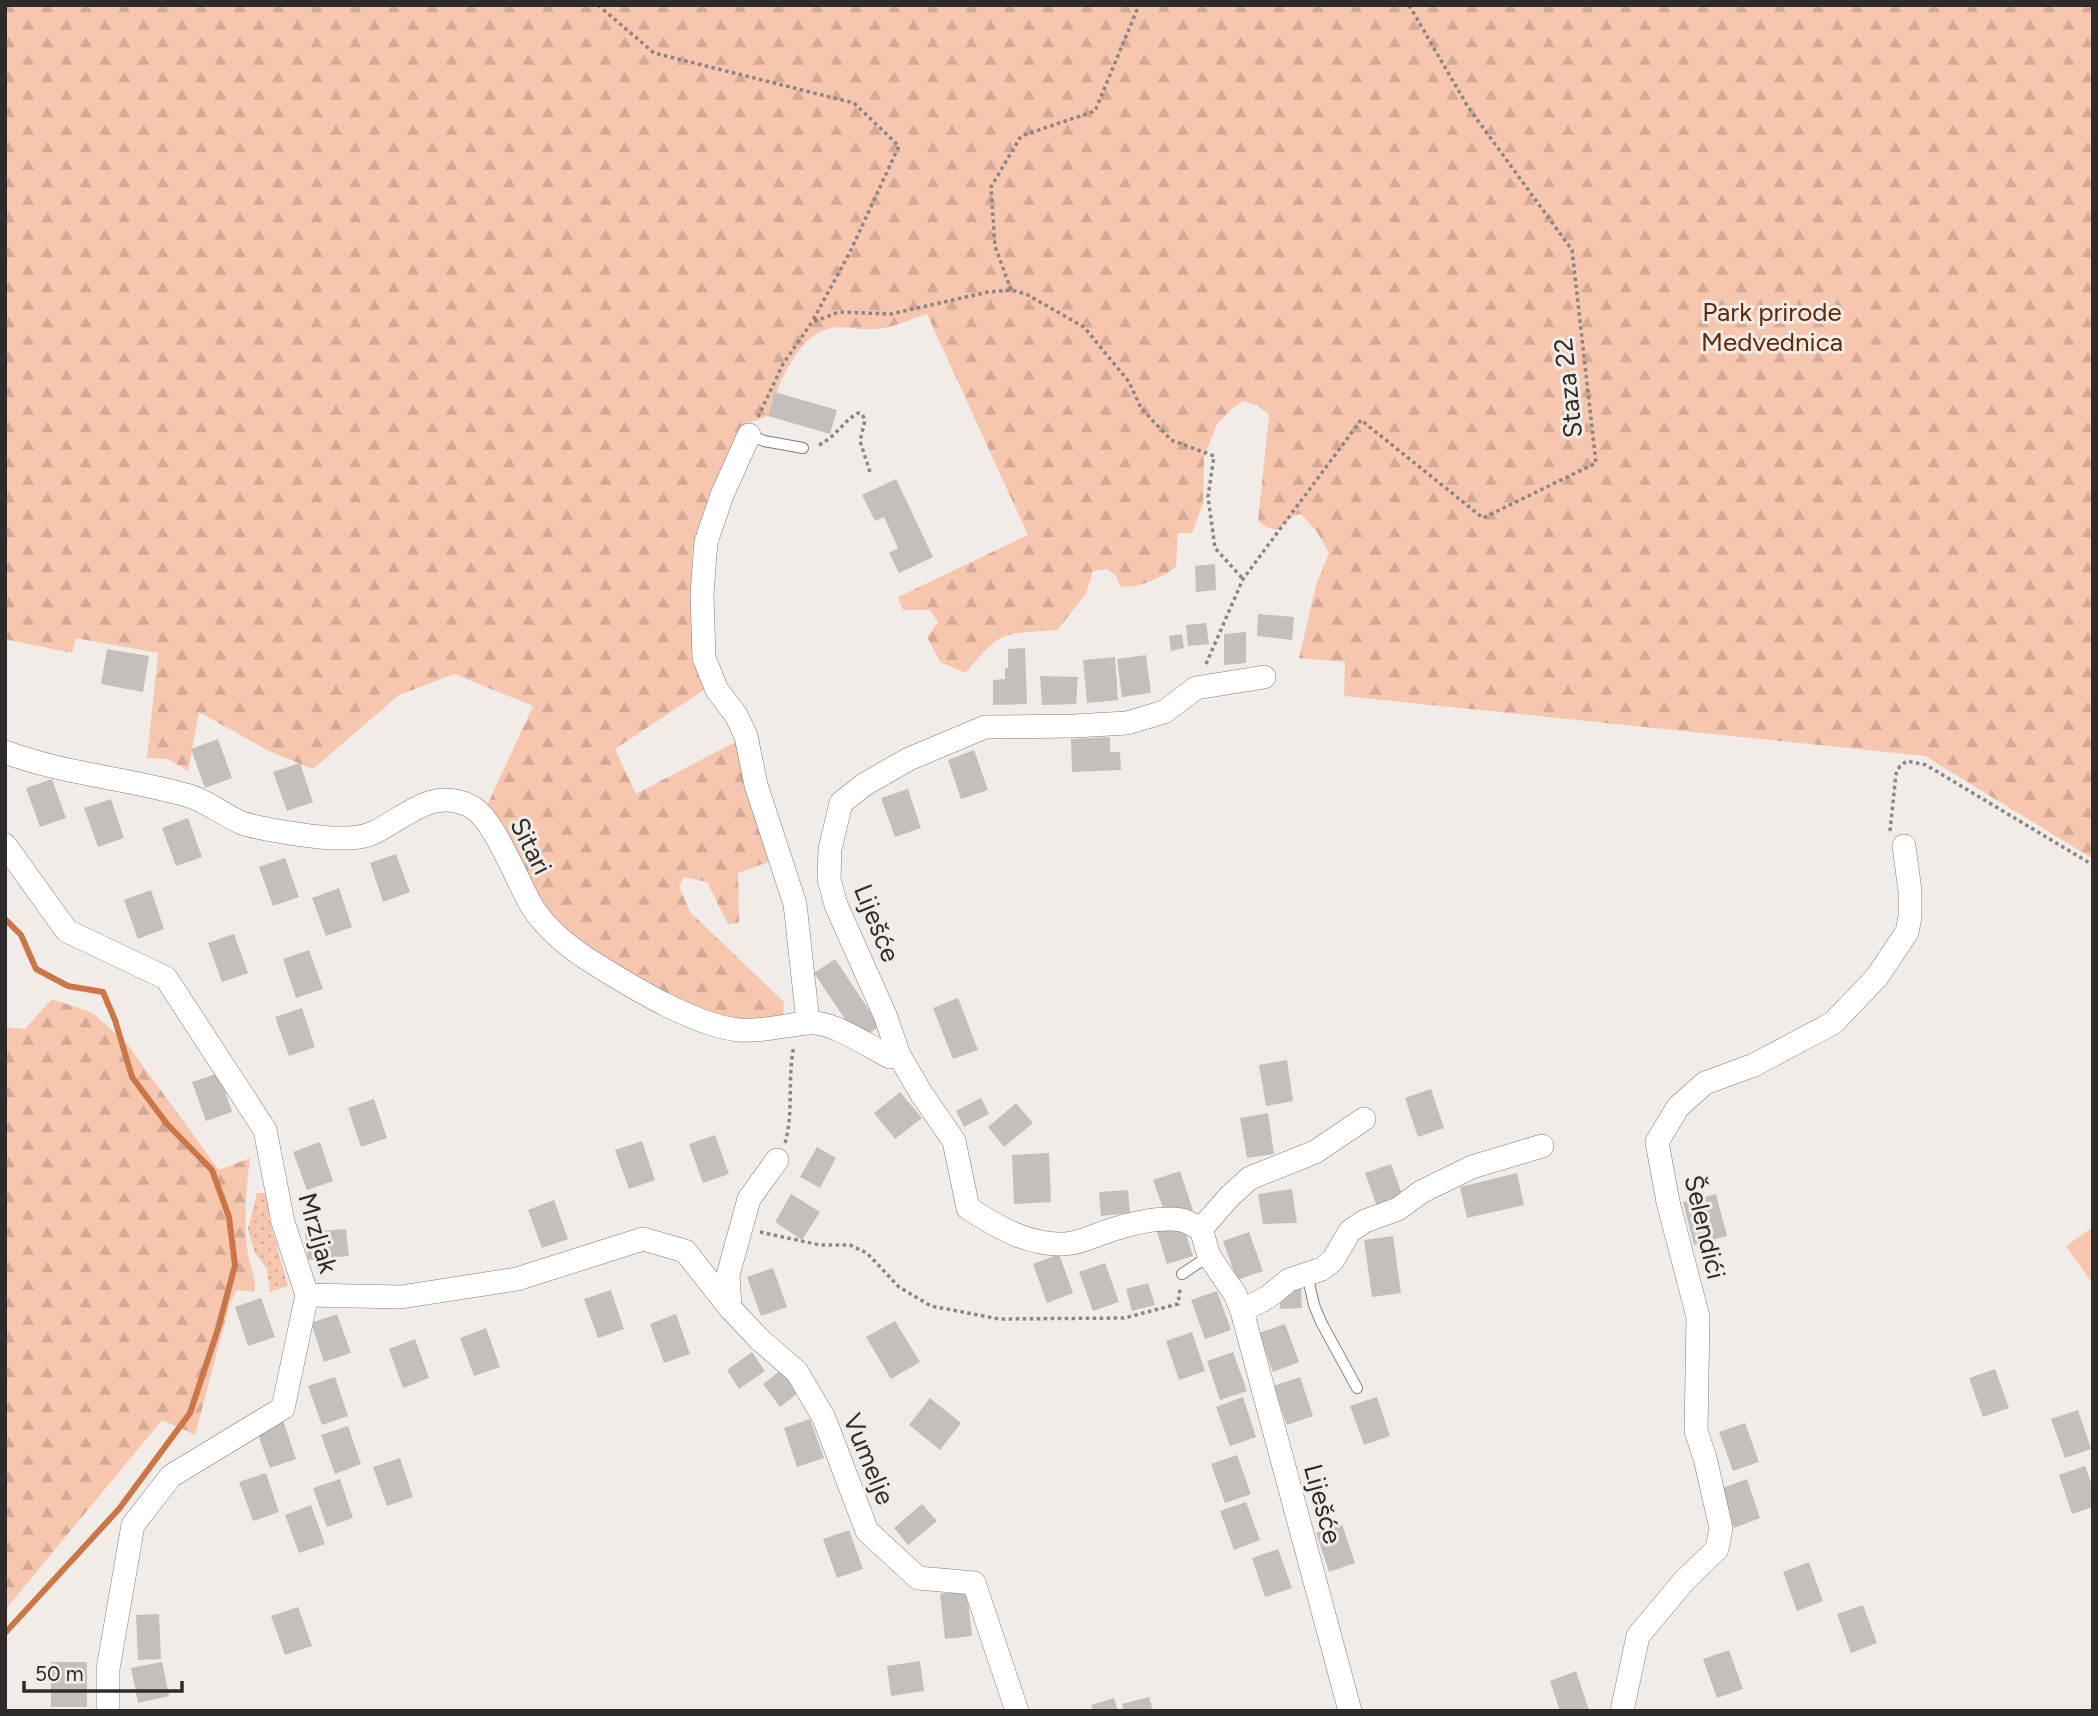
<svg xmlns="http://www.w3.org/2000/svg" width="2098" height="1716" viewBox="0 0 2098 1716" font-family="Figtree,sans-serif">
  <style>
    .green { fill: url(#green-dots) }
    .forest { fill: url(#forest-firs) }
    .pitch { fill: #f7c6af }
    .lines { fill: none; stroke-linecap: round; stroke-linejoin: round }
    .stream { stroke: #cc7547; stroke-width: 6 }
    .building { fill: #c5bfbc }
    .service-casing { stroke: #827c79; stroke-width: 12 }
    .minor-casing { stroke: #827c79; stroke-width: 24 }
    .path { stroke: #8a8684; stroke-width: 3.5; stroke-dasharray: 3.5 3.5; stroke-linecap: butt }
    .service { stroke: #fff; stroke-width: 10 }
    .minor { stroke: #fff; stroke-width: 23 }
    .labels { text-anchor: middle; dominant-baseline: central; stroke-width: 6; stroke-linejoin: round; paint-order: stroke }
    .park-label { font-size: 26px; fill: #622905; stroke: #f2ece9 }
    .street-label { font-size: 26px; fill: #2e2b2a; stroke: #f2ece9 }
  </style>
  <defs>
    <pattern id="green-dots" width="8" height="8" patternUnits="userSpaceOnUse" patternTransform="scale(1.75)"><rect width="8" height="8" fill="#f7c6af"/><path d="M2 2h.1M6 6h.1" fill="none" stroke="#d4aa97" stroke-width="1.8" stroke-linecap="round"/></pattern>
    <pattern id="forest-firs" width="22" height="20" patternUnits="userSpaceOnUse" patternTransform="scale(1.75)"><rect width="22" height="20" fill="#f7c6af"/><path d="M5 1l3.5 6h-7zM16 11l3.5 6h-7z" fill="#d4aa97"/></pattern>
  </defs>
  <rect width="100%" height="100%" fill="#f2ece9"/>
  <path class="green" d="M257,1193h12v25l19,68 -18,6 -3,-23 -12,-16 -7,-24z"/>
  <path class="forest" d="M5,5h2088v849l-3,3 -165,-101 -581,-60 1,-34 -46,-4 17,-73 13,-32 -12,-21 -16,-18 -6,1 -18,15 -9,-2 -10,-7 11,-106 -10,-9 -16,-5 -10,7 -16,16 -13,34 -1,46 -11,29h-14l-2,33c-11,11 -42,24 -56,20l-4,-10 -9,-7 -14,2 -7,23 -29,36c-54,4 -56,-1 -91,43l-26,-11 -13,-25 11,-15 -8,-12h-27l-5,-13 130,-62 -101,-221c-16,5 -34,14 -52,15 -15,2 -33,-5 -48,0 -31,9 -51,60 -59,87l-20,7 -39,98 -17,29 3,62 15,74 -95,63 21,45 105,-55 30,122 -33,12 1,50 -11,1 -21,-42 -23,-5 -5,9 11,26 94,90 -1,15 -11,7 -55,-6 -80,-37 -78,-51 -74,-120 48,-104 -79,-32 -55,21 -86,74 -44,-18 -70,-39 -11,59 -20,-12 -21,-1 11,-105 -82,-15 -4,15 -67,-14z
    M52,999l41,14 34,31 92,126 31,-12c-4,33 -7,63 -2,96 2,14 9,23 6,38l-17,-2 -7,13 -35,132 -33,-15 -157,190v-583l20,2z"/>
  <path class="pitch" d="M2093,1227v57l-27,-38z"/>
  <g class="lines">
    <path class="stream" d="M5,919l16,16 15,34 32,17 35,6 12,28 17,57 35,47 45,46 17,47 6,48 -17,64 -28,84 -71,96 -114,124"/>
  </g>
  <path class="building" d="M775,392l62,18 -7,24 -62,-18z
    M896,479l37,78 -34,16 -10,-20 9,-5 -14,-31 -9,4 -13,-26z
    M1215,564l1,26 -20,2 -1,-26z
    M1258,614l36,3 -2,23 -35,-4z
    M1206,623l3,21 -21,2 -2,-21z
    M1246,632v31l-22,2v-31z
    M1182,634l2,14 -13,3 -2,-15z
    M1025,648l2,56 -34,1v-25l12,-1v-11h3v-19z
    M107,649l42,7 -6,36 -42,-8z
    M1146,655l5,38 -29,4 -5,-38z
    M1115,657l3,43 -31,3 -4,-43z
    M1040,676l38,1 -2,27 -34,1z
    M1110,737v15h10l1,18 -49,2 -1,-33z
    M218,739l14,39 -27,10 -14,-39z
    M974,750l14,40 -27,9 -13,-39z
    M300,763l13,39 -26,9 -14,-39z
    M52,779l14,39 -26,9 -14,-39z
    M908,789l13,39 -26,9 -14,-39z
    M111,799l13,39 -26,9 -14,-39z
    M188,818l14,39 -26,9 -14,-38z
    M396,854l14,38 -27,10 -13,-39z
    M285,858l14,39 -26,9 -14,-39z
    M339,888l13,39 -26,9 -14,-38z
    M151,890l13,39 -26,10 -14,-39z
    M234,934l14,39 -26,9 -14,-39z
    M309,950l14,39 -27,9 -13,-39z
    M835,959l45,67 -21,14 -45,-67z
    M958,998l20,52 -25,9 -20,-51z
    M302,1008l13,39 -26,9 -14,-39z
    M1287,1060l6,41 -27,5 -7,-41z
    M219,1073l13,39 -26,9 -14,-39z
    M1431,1089l13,39 -26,9 -13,-39z
    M900,1092l22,26 -27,21 -21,-26z
    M981,1098l8,16 -25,13 -8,-16z
    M374,1099l13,39 -26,9 -13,-39z
    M1016,1103l17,20 -29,24 -16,-20z
    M1268,1113l6,41 -27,4 -7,-40z
    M715,1135l14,39 -26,9 -14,-39z
    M642,1141l13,39 -26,9 -14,-39z
    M320,1142l13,39 -26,9 -14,-38z
    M817,1147l19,11 -16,30 -20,-11z
    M1049,1153l2,49 -37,2 -2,-49z
    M1391,1164l14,38 -26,10 -14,-39z
    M1180,1171l13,39 -26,10 -14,-40z
    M1517,1173l7,32 -57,13 -7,-31z
    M1292,1189l5,34 -34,1 -5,-30z
    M1128,1190l2,23 -29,3 -2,-24z
    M791,1194l29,18 -18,28 -27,-18z
    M1716,1194l11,42 -33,9 -11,-43z
    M554,1200l14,39 -26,9 -14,-38z
    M1184,1227l9,29 -26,8 -11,-35z
    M346,1229l3,27 -41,4 -3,-28z
    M1249,1232l14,39 -26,9 -14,-39z
    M1393,1236l8,57 -29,4 -8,-57z
    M1059,1254l14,39 -26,10 -14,-39z
    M1105,1263l14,39 -26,9 -14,-39z
    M773,1268l14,39 -26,9 -14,-39z
    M1148,1283l7,22 -23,6 -6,-22z
    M1280,1289h21l1,19 -22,1z
    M611,1290l13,39 -26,9 -14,-39z
    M1217,1291l14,39 -26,9 -14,-39z
    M261,1298l14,39 -27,9 -13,-39z
    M337,1314l14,39 -27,9 -13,-39z
    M676,1314l14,40 -26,9 -14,-39z
    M895,1321l25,41 -29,17 -25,-42z
    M1285,1324l14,38 -26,10 -14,-39z
    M486,1328l14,39 -26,9 -14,-38z
    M1192,1332l13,39 -26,9 -13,-39z
    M415,1339l14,39 -26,10 -14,-39z
    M752,1352l13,19 -26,18 -12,-19z
    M1233,1352l14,39 -27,9 -13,-39z
    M785,1367l17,23 -22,17 -17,-23z
    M1995,1369l14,39 -26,9 -14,-39z
    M335,1377l13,39 -26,9 -14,-39z
    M1300,1377l13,39 -26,9 -14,-39z
    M1243,1397l13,40 -26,9 -14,-39z
    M1377,1397l13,39 -26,9 -14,-39z
    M930,1398l31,25 -21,27 -31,-25z
    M2078,1410l13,39 -26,9 -14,-39z
    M810,1419l14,39 -27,9 -13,-39z
    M283,1420l13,39 -26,9 -14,-39z
    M1745,1423l14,39 -26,9 -14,-39z
    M348,1426l13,38 -26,10 -14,-39z
    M1237,1455l14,39 -26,9 -14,-39z
    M400,1458l13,39 -26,9 -14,-39z
    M2085,1466l8,22v19l-21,7 -13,-39z
    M266,1473l13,39 -26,9 -14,-39z
    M340,1479l13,39 -26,9 -14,-39z
    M1747,1479l13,39 -26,10 -14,-39z
    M1246,1502l14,38 -26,10 -14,-39z
    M922,1504l15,17 -29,24 -14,-17z
    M311,1505l14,39 -26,9 -14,-38z
    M1342,1524l13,39 -26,9 -13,-39z
    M849,1530l14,39 -26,9 -14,-39z
    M1278,1549l14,39 -27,9 -13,-39z
    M1809,1562l14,39 -26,10 -14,-39z
    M967,1591l5,45 -27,3 -5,-45z
    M1863,1605l14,38 -26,10 -14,-39z
    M298,1607l14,39 -27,9 -14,-39z
    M159,1614l2,45 -23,1 -2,-45z
    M1729,1650l14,39 -26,9 -14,-39z
    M920,1661l4,30 -33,5 -4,-30z
    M51,1662h36v45h-36z
    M162,1662l7,34 -31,7 -7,-35z
    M1576,1671l13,39 -29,1 -10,-30z
    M1149,1697l4,14h-29l-2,-7z
    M1114,1698l4,13h-25l-2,-6z"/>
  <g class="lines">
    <g class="service-casing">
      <path id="service" d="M749,435l15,6 39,7
        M1182,1274l27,-18
        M1307,1274l7,31 7,17 36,66"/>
    </g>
    <g class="minor-casing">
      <path id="minor" d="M749,435l-27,60 -16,47 -4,52 2,64 13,32 19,25 10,21 10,49 39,119 13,118
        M1264,677l-68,11 -32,24 -37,11 -53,3 -89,1 -76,32 -44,25 -24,19 -11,46 -1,30 7,26 49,110 14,40 22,38 33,48 14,67c31,20 66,41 104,35 12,-2 24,-8 36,-12 21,-7 51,-15 74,-11 6,2 13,6 19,9l8,27 26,38 7,17 108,400
        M5,752c59,22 121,26 181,43 20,5 37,20 56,28 16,6 71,14 89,15 14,0 29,1 42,-5 32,-15 58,-46 97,-27 24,11 48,78 63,102 16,25 42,44 67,59 37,23 97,59 139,63 24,2 45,-5 69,-7 23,-3 60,23 82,34l9,-2
        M5,845l62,86 99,47 99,152 18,92 24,73 -24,113 -112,68 -38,49 -25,144v42
        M1201,1229l29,-33 20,-18 65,-26 49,-33
        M307,1295l94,2 116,-18 126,-40 42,12 45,57 29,31 38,33 27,46 43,113 51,47 56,5 43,128
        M730,1308l-2,-33 21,-76 28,-39
        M1242,1311l26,-14 21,-17 33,-11 11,-9 17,-29 15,-10 33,-12 23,-17 51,-25 70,-21
        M1622,1711l16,-75 46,-55 33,-32 4,-21 -16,-70 -9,-27 2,-114 -30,-115 -11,-60 21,-35 27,-24 49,-18 79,-42 44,-46 30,-45 3,-15v-26l-6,-45"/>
    </g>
    <path class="path" d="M598,5l56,48 200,50 45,43 -49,106 -37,68
      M1011,290l-16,-44 -4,-59 30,-51 74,-25 44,-106
      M758,417l25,-53 29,-42 27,-10 52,2 97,-22 23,-2 15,4 58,33 45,55 12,26 30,32 43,16 -6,41 7,51 28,31
      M819,445c18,-9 24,-24 39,-32l4,1 3,6 -5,21 11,34
      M1206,664l37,-85 118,-159 122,98 113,-55 -24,-213 -104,-143 -59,-102
      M1890,831l6,-57 4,-8 7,-5 19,4 167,100
      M785,1143c9,-31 2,-65 9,-97
      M760,1232l60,13h30l17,8 32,34 32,19 68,13 125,-1 54,-14 2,-15"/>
    <use href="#service" class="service"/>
    <use href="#minor" class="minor"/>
  </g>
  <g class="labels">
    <g class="park-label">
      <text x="1772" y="312">Park prirode<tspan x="1772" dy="30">Medvednica</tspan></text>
    </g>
    <g class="street-label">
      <text transform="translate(1568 388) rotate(-96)">Staza 22</text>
      <text transform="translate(531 846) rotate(63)">Sitari</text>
      <text transform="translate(877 923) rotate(68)">Liješće</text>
      <text transform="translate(1705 1227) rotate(77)">Šelendići</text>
      <text transform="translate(318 1233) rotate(74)">Mrzljak</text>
      <text transform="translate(869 1459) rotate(68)">Vumelje</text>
      <text transform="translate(1323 1504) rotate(75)">Liješće</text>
    </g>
  </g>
  <rect width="2098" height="1716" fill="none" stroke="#2e2b2a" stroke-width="14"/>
  <path d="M24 1681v10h158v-10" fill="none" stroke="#2e2b2a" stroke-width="3.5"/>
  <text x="35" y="1681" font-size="21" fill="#2e2b2a" stroke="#f2ece9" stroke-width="5" paint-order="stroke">50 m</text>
</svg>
